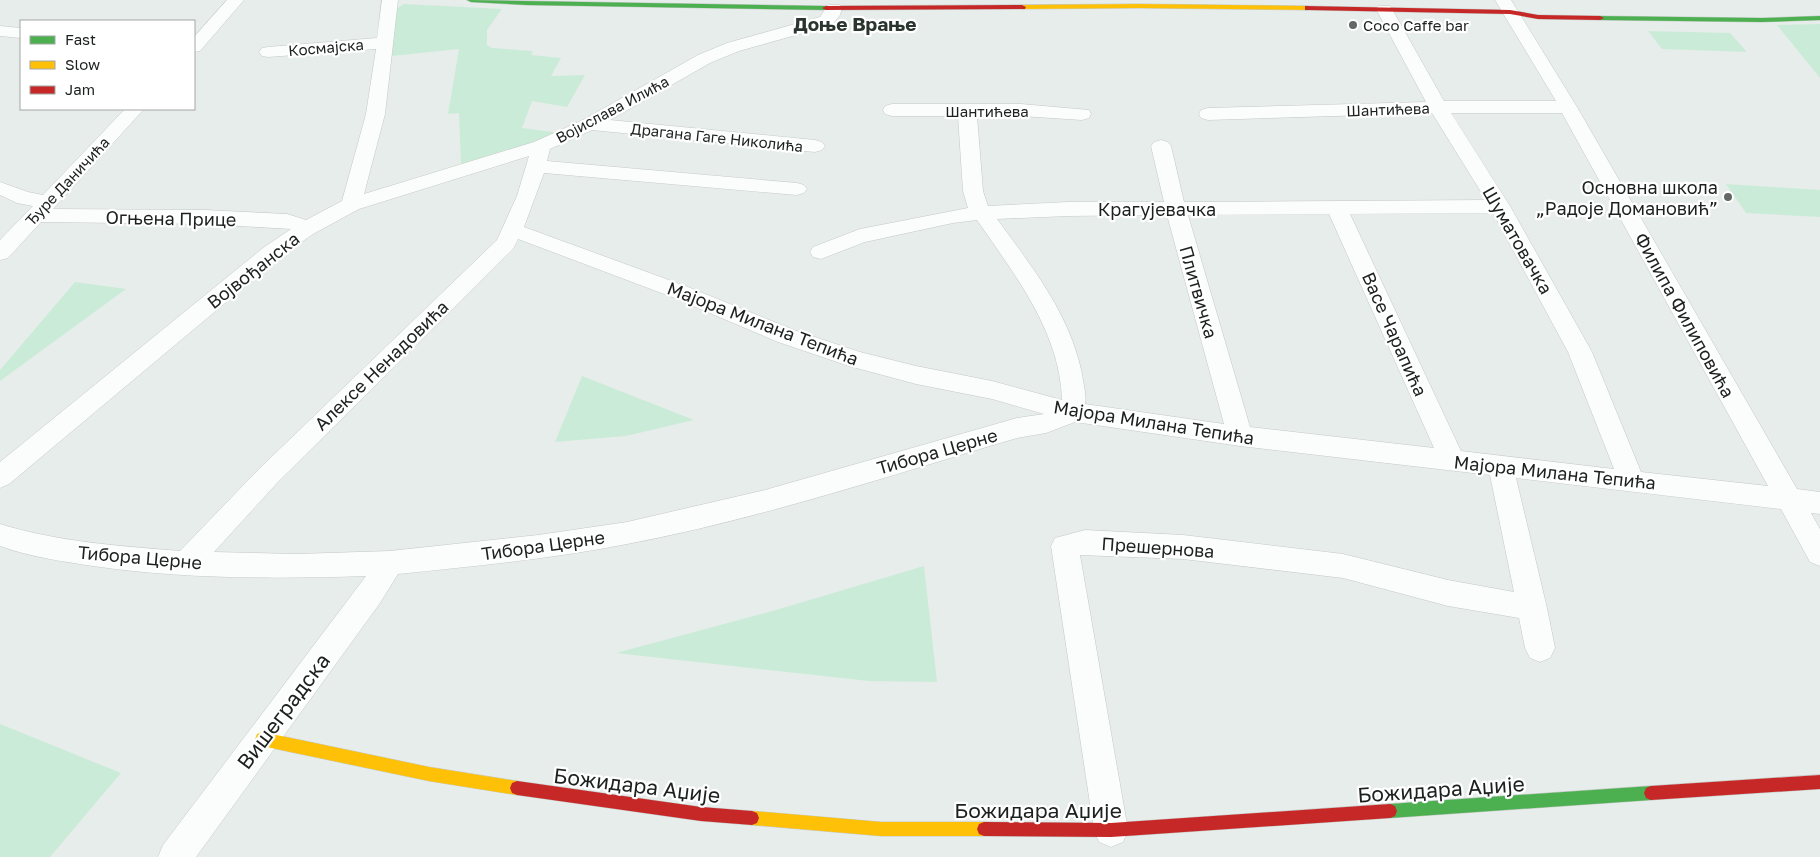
<svg xmlns="http://www.w3.org/2000/svg" width="1820" height="857" viewBox="0 0 1820 857" font-family="'Golos Text',sans-serif">
  <style>
    .green { fill: #cbebd9 }
    .lines { fill: none; stroke-linecap: round; stroke-linejoin: round }
    .street-casing { stroke: #c4c9c6; stroke-width: 1 }
    .fast-casing { stroke: #c4c9c6; stroke-width: 1 }
    .slow-casing { stroke: #c4c9c6; stroke-width: 1 }
    .jam-casing { stroke: #c4c9c6; stroke-width: 1 }
    .street { fill: #fbfcfc; fill-rule: evenodd }
    .fast { fill: #4caf50; fill-rule: evenodd }
    .slow { fill: #ffc107; fill-rule: evenodd }
    .jam { fill: #c62828; fill-rule: evenodd }
    .poi-dot { fill: #636865; stroke: #fff; stroke-width: 2 }
    .labels { text-anchor: middle; dominant-baseline: central; stroke-width: 4.5; stroke-linejoin: round; paint-order: stroke }
    .far-poi-label { font-size: 15px; fill: #1c201e; stroke: #fff; text-anchor: start }
    .far-street-label { font-size: 15px; fill: #1c201e; stroke: #fff }
    .poi-label { font-size: 18px; fill: #1c201e; stroke: #fff; text-anchor: end }
    .street-label { font-size: 18px; fill: #1c201e; stroke: #fff }
    .far-district-label { font-size: 19px; font-weight: bold; fill: #2b352f; stroke: #fff }
    .near-street-label { font-size: 21px; fill: #1c201e; stroke: #fff }
  </style>
  <rect width="100%" height="100%" fill="#e7edea"/>
  <path class="green" d="M404,4l98,5 -15,21v15l5,3 41,3 -2,4 30,3 -10,18 34,-1 -18,32 -35,-6 -10,27 38,5 -16,8 -83,23 -2,-51 -11,1 11,-65 -67,7 4,-47z
    M1820,24v54l-43,-53z
    M1648,31l82,2 17,19 -85,-3z
    M1726,184l94,6v27l-74,-4z
    M75,282l51,7 -126,92v-11z
    M582,376l112,44 -68,16 -71,6z
    M924,566l13,116 -68,-1 -253,-28 160,-43z
    M0,724l121,49 -71,84h-50z"/>
  <g class="lines">
    <g class="street-casing">
      <path id="street" d="M227,0h17l-44,51 -6,1v-15z
        M382,0h16l-13,114 -21,80 170,-52 49,-22 115,-65 29,-12 93,-26 8,-12h12l2,3 -2,7 -8,10 -93,26 -29,12 -100,57 205,20 7,2 3,4 -3,4 -7,2 -223,-22 -42,19 -3,12 250,22 7,2 3,4 -3,4 -7,2 -253,-22 -20,54 164,60 106,43 66,22 56,14 76,15 70,19c-2,-69 -48,-126 -85,-180l-24,3 -88,19 -44,17 -8,-2 -3,-5 3,-5 47,-18 108,-21 -5,-17 -5,-75h-66l-7,-2 -2,-4 2,-4 7,-2h129l68,6 2,4 -2,4 -7,2 -61,-4h-44l6,75 5,15 80,-4h96l-13,-56 3,-4 7,-2 7,2 3,4 13,56 302,-2 -54,-87 -224,7 -7,-2 -2,-4 2,-4 7,-2 218,-6 -50,-93 2,-3h12l2,3 52,92h112l-61,-101h16l66,107 220,382 23,3v22l-9,-1 9,16v37l-10,-4 -29,-53 -265,-31 31,130 8,40 -5,10 -10,4 -10,-4 -5,-10 -6,-30 -71,-12 -105,-28 -160,-19 -103,-4 48,275 -5,12 -12,5 -12,-5 -5,-12 -43,-284 4,-8 30,-8 98,5 160,19 105,26 66,12 -24,-117 -250,-29 -165,-24 -29,11 -29,5c-129,38 -258,81 -390,106 -76,15 -153,22 -229,30l-18,29 -184,254h-38l5,-12 203,-269c-91,3 -183,3 -273,-10 -32,-5 -63,-9 -93,-20v-22c58,18 120,22 180,27l79,-82 238,-229 20,-44 12,-40 -170,53 -46,25 -34,24 -270,226 -9,4v-26l263,-214 28,-19 -86,-5 -164,-2 -33,36 -8,2v-20l33,-34 -16,-3 -17,-8v-13l28,10 15,3 82,-86h19l-91,100 152,1 82,4 19,6 36,-19 24,-87 10,-65 -108,8 -6,-1 -3,-4 3,-4 6,-1 109,-9zM1451,113h111l206,373 -127,-14 -49,-120 -82,-146zM1493,213l75,139 46,117 -153,-18 -111,-237zM1329,214l105,234 -184,-21 -62,-212zM1167,215l57,209 -139,-20c2,-10 -2,-20 -3,-30 -12,-60 -50,-107 -85,-155l71,-3zM518,239l154,58 106,45 71,24 67,18 76,15 52,15 -27,4 -252,72 -138,32 -89,13 -148,16 -93,3 -83,-2 63,-69 236,-234z
        M0,26l21,2v10l-21,-2z"/>
    </g>
    <g class="fast-casing">
      <path id="fast" d="M467,0l359,6 4,2 -4,2 -299,-5 -56,-3z
        M1597,16l165,2 58,-2v4l-58,2 -162,-2 -4,-2z
        M1651,786l5,2 2,5 -2,5 -5,2 -261,18 -5,-2 -2,-5 2,-5 5,-2z"/>
    </g>
    <g class="slow-casing">
      <path id="slow" d="M1139,4l169,2 4,2 -4,2 -169,-2 -117,1 -4,-2 4,-2z
        M262,732l167,35 88,14 5,2 2,5 -2,5 -5,2 -88,-14 -167,-35 -5,-2 -2,-5 2,-5z
        M752,811l129,11h103l5,2 2,5 -2,5 -5,2h-103l-129,-11 -5,-2 -2,-5 2,-5z"/>
    </g>
    <g class="jam-casing">
      <path id="jam" d="M1022,5l4,2 -1,2 -199,1 -4,-2 4,-2z
        M1305,6l205,4 28,5 62,1 4,2 -4,2 -62,-1 -28,-5 -202,-4h-3z
        M1820,775v14l-169,11 -5,-2 -2,-5 2,-5 5,-2z
        M517,781l184,26 51,4 5,2 2,5 -2,5 -5,2 -51,-4 -184,-26 -5,-2 -2,-5 2,-5z
        M1390,804l5,2 2,5 -2,5 -5,2 -279,19 -127,-1 -5,-2 -2,-5 2,-5 5,-2 127,1z"/>
    </g>
    <use href="#street" class="street"/>
    <use href="#fast" class="fast"/>
    <use href="#slow" class="slow"/>
    <use href="#jam" class="jam"/>
  </g>
  <g class="poi-dot">
    <circle cx="1353" cy="25" r="5"/>
    <circle cx="1728" cy="197" r="5"/>
  </g>
  <g class="labels">
    <g class="far-poi-label">
      <text x="1363" y="25">Coco Caffe bar</text>
    </g>
    <g class="far-street-label">
      <text transform="translate(326 47) rotate(-5)">Космајска</text>
      <text transform="translate(612 109) rotate(-28)">Војислава Илића</text>
      <text transform="translate(1388 109) rotate(-2)">Шантићева</text>
      <text x="987" y="111">Шантићева</text>
      <text transform="translate(717 137) rotate(6)">Драгана Гаге Николића</text>
      <text transform="translate(67 181) rotate(-47)">Ђуре Даничића</text>
    </g>
    <g class="poi-label">
      <text x="1718" y="187">Основна школа<tspan x="1718" dy="21">„Радоје Домановић”</tspan></text>
    </g>
    <g class="street-label">
      <text x="1157" y="209">Крагујевачка</text>
      <text transform="translate(171 218) rotate(1)">Огњена Прице</text>
      <text transform="translate(1518 240) rotate(60)">Шуматовачка</text>
      <text transform="translate(253 270) rotate(-38)">Војвођанска</text>
      <text transform="translate(1199 292) rotate(74)">Плитвичка</text>
      <text transform="translate(1685 315) rotate(61)">Филипа Филиповића</text>
      <text transform="translate(763 323) rotate(21)">Мајора Милана Тепића</text>
      <text transform="translate(1395 334) rotate(66)">Васе Чарапића</text>
      <text transform="translate(381 365) rotate(-44)">Алексе Ненадовића</text>
      <text transform="translate(1154 422) rotate(9)">Мајора Милана Тепића</text>
      <text transform="translate(937 451) rotate(-16)">Тибора Церне</text>
      <text transform="translate(1555 472) rotate(6)">Мајора Милана Тепића</text>
      <text transform="translate(543 545) rotate(-8)">Тибора Церне</text>
      <text transform="translate(1158 547) rotate(4)">Прешернова</text>
      <text transform="translate(140 557) rotate(5)">Тибора Церне</text>
    </g>
    <g class="far-district-label">
      <text x="855" y="23">Доње Врање</text>
    </g>
    <g class="near-street-label">
      <text transform="translate(283 711) rotate(-53)">Вишеградска</text>
      <text transform="translate(637 785) rotate(7)">Божидара Аџије</text>
      <text transform="translate(1441 789) rotate(-4)">Божидара Аџије</text>
      <text x="1038" y="810">Божидара Аџије</text>
    </g>
  </g>
  <rect x="20" y="20" width="175" height="90" fill="#ffffff" stroke="#a4a6a5"/>
  <rect x="30" y="36" width="25" height="8" fill="#4caf50" stroke="#a4a6a5"/>
  <text x="65" y="45" font-size="15" fill="#1c201e">Fast</text>
  <rect x="30" y="61" width="25" height="8" fill="#ffc107" stroke="#a4a6a5"/>
  <text x="65" y="70" font-size="15" fill="#1c201e">Slow</text>
  <rect x="30" y="86" width="25" height="8" fill="#c62828" stroke="#a4a6a5"/>
  <text x="65" y="95" font-size="15" fill="#1c201e">Jam</text>
</svg>
